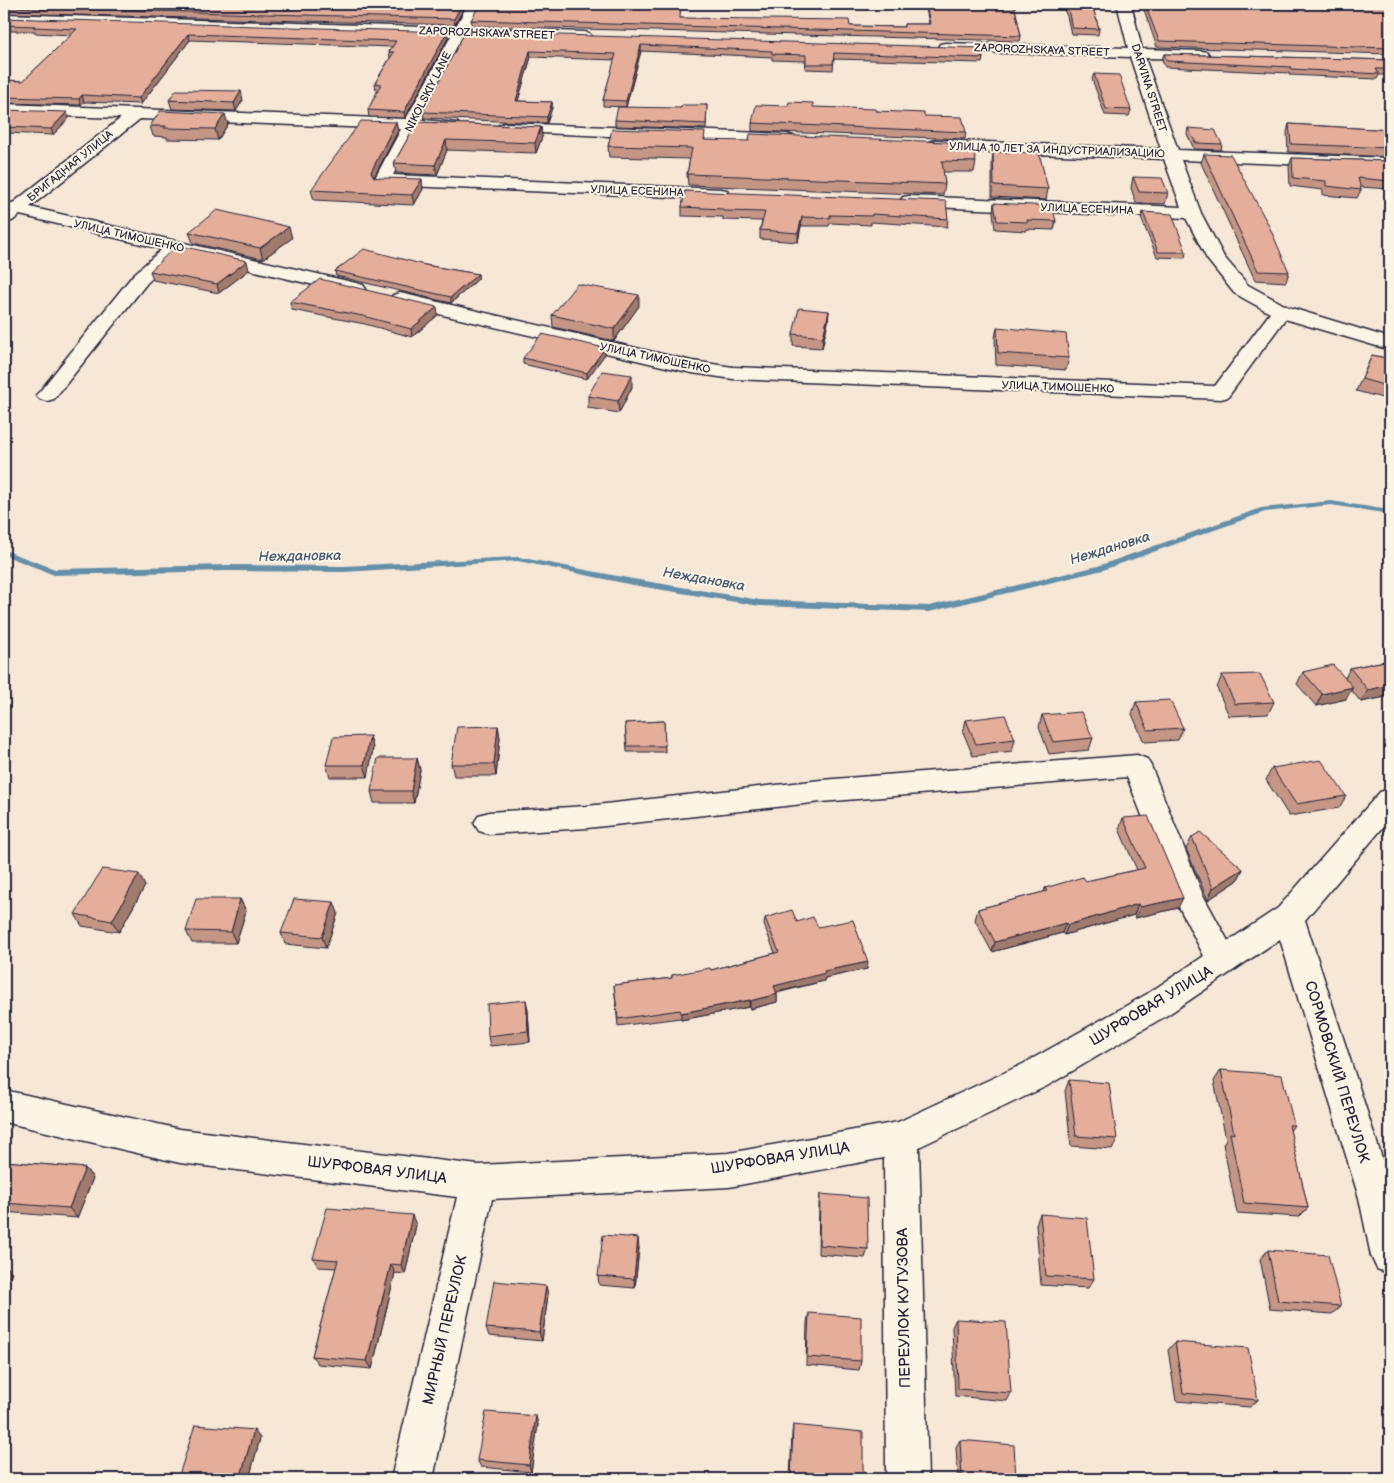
<svg xmlns="http://www.w3.org/2000/svg" width="1394" height="1483" viewBox="0 0 1394 1483" font-family="'Balsamiq Sans',sans-serif">
  <style>
    .lines { fill: none; stroke-linecap: round; stroke-linejoin: round }
    .stream { fill: #648fa9; fill-rule: evenodd }
    .minor-casing { stroke: #22223b; stroke-width: 3 }
    .minor { fill: #fcf5e5; fill-rule: evenodd }
    .wall { fill: #c59685; stroke: #22223b }
    .shaded-wall { fill: #a07a6c; stroke: #22223b }
    .building { fill: #e5ae9b; stroke: #22223b }
    .labels { text-anchor: middle; dominant-baseline: central; stroke-width: 4; stroke-linejoin: round; paint-order: stroke }
    .far-street-label { font-size: 11px; fill: #22223b; stroke: #fcf5e5 }
    .water-label { font-size: 14px; font-style: italic; fill: #435872; stroke: #fcf5e5 }
    .near-street-label { font-size: 15px; fill: #22223b; stroke: #fcf5e5 }
  </style>
  <rect width="100%" height="100%" fill="#f7e7d6"/>
  <filter id="ink" filterUnits="userSpaceOnUse"><feTurbulence type="fractalNoise" baseFrequency=".02" numOctaves="2"/><feDisplacementMap in="SourceGraphic" scale="10" xChannelSelector="R" yChannelSelector="G"/><feConvolveMatrix kernelMatrix="1 2 1 2 8 2 1 2 1" color-interpolation-filters="sRGB"/></filter>
  <g filter="url(#ink)">
    <g class="lines">
      <path class="stream" d="M1331,501l59,9v4l-59,-9 -66,7 -162,58 -174,42 -169,-6 -127,-21 -115,-24 -174,11 -116,-1 -174,4 -50,-20v-5l51,19 173,-4 116,1 174,-9 115,22 127,21 169,6 169,-40 163,-58z"/>
      <g class="minor-casing">
        <path id="minor" d="M468,4h14l-13,24 115,4 5,1 2,3 -2,3 -5,1 -119,-3 -43,83 36,3 2,3 -2,3 -6,2 -35,-2 -24,46 328,14 6,1 3,4 -3,4 -6,1 -339,-14 -6,-1 -2,-4 27,-51 -261,-10 -110,88 326,76 7,2 3,4 -3,4 -7,2 -177,-42 -32,30 -93,116 -7,2 -7,-2 -4,-4 4,-4 93,-116 29,-26 -142,-34 -8,6 -8,1v-21l9,2 108,-85 -117,-4v-10l402,15 45,-83 -447,-14v-8l451,14z
          M1117,4h14l11,45 60,2 5,1 2,3 -2,3 -5,1 -57,-1 33,92 212,8v10l-209,-8 20,53 23,44 24,28 40,22 102,31v12l-105,-31 -57,78 -7,2 -488,-20 -41,-6 -292,-68 -7,-2 -3,-4 3,-4 7,-2 292,68 41,6 482,19 55,-73 -36,-20 -27,-34 -21,-41 -277,-12 -6,-1 -3,-4 3,-4 6,-1 272,11 -17,-48 -229,-9 -6,-2 -2,-3 2,-3 6,-2 226,9 -31,-92 -185,-6 -5,-1 -2,-3 2,-3 5,-1 183,5z
          M505,123l282,11 6,2 2,3 -2,3 -6,2 -288,-13 -2,-3 2,-3z
          M1137,755l10,4 4,7 52,129 25,46 50,-33 102,-116 10,-3v30l-85,101 85,263v91l-13,-5 -6,-13 -12,-58 -79,-259 -111,75 -122,72 -128,61 9,332h-42l-2,-321 -155,29 -237,12 -59,280h-42l66,-282 -277,-34 -176,-41v-32l176,39 298,36 251,-12 169,-31 125,-58 124,-70 57,-38 -30,-59 -47,-120 -306,25 -234,26 -98,6 -10,-3 -5,-8 5,-8 10,-3 98,-6 234,-26z"/>
      </g>
      <use href="#minor" class="minor"/>
    </g>
    <path class="wall" d="M4,4h462l-11,21 -451,-12z
      M925,4h89l7,32 -1,5 -548,-15 -1,-6 209,-2 170,8 54,1v-3h25z
      M1061,4h31l7,25 -1,6 -27,-1 -4,-18z
      M1142,4h248v50l-233,-7z
      M4,18l444,20 -43,80 -36,-1 -1,-7 10,-20h-2l-1,-7 15,-25 -1,-6 3,-5 -202,-7 -49,64 -57,-2 -3,3 -77,-2v-23l19,1 48,-46 -36,-2v-2h-31z
      M465,32l518,26 -1,5 -148,-4 -1,11 -28,-1 1,-8 -34,-1v-3l-131,-6 -15,56 -23,-1v-6l12,-40 -84,-3 -13,44 34,1v6l-5,15 -123,-5 -1,-6z
      M1164,54l226,6v15h-11l-2,4 -88,-4v-2l-124,-6 -3,-8z
      M1094,74l37,36 -2,6 -24,-1 -13,-36z
      M169,100h74l-7,11 -64,-2z
      M707,105l-1,24 -91,-3v-6l66,-12z
      M788,106l88,5 48,5 42,16 -1,7 -213,-8v-8z
      M4,110l65,8 -16,17 -49,-2z
      M417,122l124,5 1,10 -6,16 -89,-3 -10,25 -41,-2 -2,-10z
      M228,124l-10,16 -51,-1v-2l-14,-1 -3,-10z
      M1289,124l101,6v27l-102,-5 -1,-20z
      M1188,128l34,16 -1,6 -27,-1 -7,-15z
      M398,131l-24,46 49,12 -9,16 -100,-5 -3,-10z
      M705,140l271,22 -2,10h-31l2,12 -2,11 -255,-10 -1,-11 3,-15 -81,-2 -1,-11z
      M993,152l55,37 -2,11 -54,-3v-34z
      M1204,154l85,118 -3,10 -31,-2 -54,-117z
      M1292,158l98,3v28l-30,-2 1,3 -4,8 -34,-3v-5l-33,-4 -1,-20z
      M1133,177l35,16 -3,11 -29,-1 -5,-15z
      M685,191l263,28 -1,8 -76,-5v3l-41,-2 -1,3h-28l-3,16 -38,-3v-9l2,-9 -39,-1v-3l-41,-1v-9z
      M994,203l62,18 -2,9 -28,-1v2l-31,-2 -2,-17z
      M1143,212l43,40 -1,6 -28,-1 -16,-39z
      M189,232l103,6 -29,21 -70,-16z
      M425,265l53,9v5l-27,24 -115,-27 -1,-5z
      M249,270l-30,23 -66,-13 -3,-9z
      M290,302l148,13 -26,22 -47,-13 -73,-14z
      M639,306l-25,35 -61,-14 -1,-12z
      M829,311l-1,11 -6,26 -29,-2v-12z
      M997,327l72,31 -3,12 -70,-5 -1,-27z
      M605,354l-18,25 -64,-15v-6z
      M1372,355l18,4v41l-34,-9z
      M632,387l-13,26 -31,-5v-12z
      M1390,660v36l-29,6 -10,-12 -5,9 -30,7 -19,-22 6,-12 42,6 5,-10z
      M1222,675l52,27 -6,12 -39,2 -12,-28z
      M1136,702l47,26 -5,12 -34,2 -12,-28z
      M1042,715l51,23 -4,12 -40,4 -10,-27z
      M966,720l49,19 -3,12 -39,5 -10,-24z
      M664,721l1,31h-38l-2,-29z
      M498,726l2,12 -4,38h-42l-3,-12z
      M370,736l3,12 -5,29h-38l-4,-12z
      M417,758l3,12 -6,33h-40l-3,-12z
      M1272,768l74,28 -7,12 -50,8 -23,-36z
      M1123,818l55,90 -43,10 -1,-3 -70,20 -2,-2 -70,19 -17,-32 3,-11 66,-17 1,-4 41,-7 51,-11 -18,-41z
      M1192,837l51,32 -6,12 -29,19 -22,-51z
      M145,886l-26,46 -37,-6 -7,-12z
      M240,899l6,12 -10,32h-44l-6,-12z
      M338,913l-12,35 -41,-4 -4,-11z
      M765,918l32,4 21,5 49,42 -42,9 -1,3 -47,12v9l-27,7 -1,-2 -68,13 -1,-2 -62,8 -4,-41 58,-7v-3l39,-5 64,-17 -11,-28z
      M526,1000l2,11 2,31 -40,4 -2,-10z
      M1221,1070l73,55 -4,6 18,77 -9,9 -62,-4 -14,-69 3,-5 -12,-58z
      M1069,1080l48,59 -5,10 -41,-3 -6,-55z
      M4,1161l81,7 8,10 -16,40 -73,-6z
      M820,1194l48,55 -3,9 -47,-4 1,-50z
      M1040,1214l54,65 -6,9 -47,-3 -5,-61z
      M416,1225l-11,49 -10,-1 -23,96 -54,-5 -6,-8 24,-88 -18,-1 -5,-9z
      M639,1248l-4,40 -36,-3 -1,-9z
      M1268,1250l73,56 -9,8 -62,-5 -10,-50z
      M548,1294l-6,47 -53,-5 -3,-8z
      M809,1313l52,48 -2,9 -53,-5 1,-43z
      M956,1319l55,74 -4,8 -52,-5 -3,-69z
      M1175,1342l83,58 -8,7 -74,-6 -8,-51z
      M538,1424l-7,48 -50,-5 -4,-7z
      M793,1425l70,54h-73l2,-46z
      M260,1438l-11,41h-65l-5,-4z
      M960,1440l56,39h-58l-2,-32z"/>
    <path class="shaded-wall" d="M462,4h4l-11,21 -1,-6z
      M447,32l1,6 -43,80 -1,-6z
      M188,34l2,6 -49,64 -2,-6z
      M641,45v6l-15,56v-6z
      M530,51l1,6 -15,50v-6z
      M241,91l2,9 -7,11 -2,-8z
      M82,95l2,7 -3,3 -2,-6z
      M552,102v6l-5,15v-6z
      M67,112l2,6 -16,17 -2,-6z
      M225,114l3,10 -10,16 -3,-11z
      M396,122l2,9 -26,50 -1,-9z
      M541,127l1,10 -6,16 -1,-10z
      M446,140l1,10 -10,25 -2,-10z
      M422,179l1,10 -9,16 -2,-10z
      M802,217l-1,9 -3,16v-9z
      M289,227l3,11 -29,21 -3,-11z
      M247,261l2,9 -30,23 -2,-9z
      M478,274v5l-27,24v-6z
      M639,295v11l-25,35v-12z
      M437,307l1,8 -26,22 -1,-8z
      M829,311l-1,11 -6,26 1,-11z
      M605,348v6l-18,25v-6z
      M632,375v12l-13,26 -1,-12z
      M1390,685v11l-29,6 7,-12z
      M1353,687l-7,12 -30,7 6,-12z
      M498,726l2,12 -4,38 -2,-12z
      M370,736l3,12 -5,29 -4,-12z
      M417,758l3,12 -6,33 -3,-12z
      M1243,869l-6,12 -29,19 5,-12z
      M139,874l6,12 -26,46 -7,-11z
      M1183,898l-5,10 -43,10 5,-11z
      M240,899l6,12 -10,32 -5,-11z
      M334,902l4,11 -12,35 -4,-11z
      M1138,904l-4,11 -70,20 4,-10z
      M1066,923l-4,10 -70,19 3,-10z
      M868,962l-1,7 -42,9 -1,3 -51,12 1,-7 50,-15z
      M777,994v8l-27,7v-8z
      M526,1000l2,11 2,31 -2,-11z
      M750,1000l-1,7 -68,13v-7z
      M85,1168l8,10 -16,40 -8,-10z
      M412,1215l4,10 -11,49 -4,-9z
      M638,1238l1,10 -4,40 -1,-9z
      M4,1264l8,8 -8,20z
      M391,1264l4,9 -23,96 -5,-8z
      M546,1286l2,8 -6,47 -3,-9z
      M536,1416l2,8 -7,48 -2,-7z
      M254,1430l6,8 -11,41h-9z"/>
    <path class="building" d="M4,4h458l-8,15 -450,-12z
      M480,4h201l-1,14 169,2 1,6 54,1v-3h26l-4,-20h88l7,32 -550,-16z
      M1065,4h27l7,25 -27,-1 -4,-19z
      M1145,4h245v44l-231,-7z
      M4,18l443,14 -43,80 -36,-2 13,-26 -6,-1 19,-31h-5l7,-11 -208,-7 -49,64 -57,-3 -3,4 -75,-2v-17l19,1 54,-52 -44,-2 2,-1 -31,-1z
      M465,32l516,16 2,10 -149,-5 -1,11h-27v-9l-34,-1v-3l-131,-6 -15,56 -23,-1 13,-46 -86,-3 -14,50 36,1 -5,15 -124,-5z
      M1164,54l226,6v9h-14l3,5 -88,-5v-2l-124,-6z
      M1094,74l25,1 12,35 -25,-1z
      M176,90l65,1 -7,12 -65,-3z
      M789,102l24,1v4l63,2v2l48,2v3l38,1 4,15 -214,-9 4,-18 32,1z
      M682,105h25l-1,19 -91,-4 3,-13 63,1z
      M4,110l63,2 -16,17 -47,-2z
      M160,111l65,3 -10,15 -51,-1 2,-2h-16z
      M361,121l35,1 -25,50 3,5 6,1 42,1 -10,16 -101,-5z
      M417,122l124,5 -6,16 -89,-3 -11,25 -41,-2z
      M1289,124l101,6v18l-99,-4z
      M1188,128l27,2 7,14 -26,-1z
      M612,129l93,3 -1,8 45,1 1,-7 221,9 5,19 -34,-1 3,23 -258,-10 5,-26 -84,-2z
      M993,152l46,1 9,36 -54,-3z
      M1204,154l27,1 38,71 20,46 -31,-1z
      M1292,158l98,3v20l-32,-3 3,12 -35,-4v-5l-33,-3z
      M1133,177l29,1 6,15 -29,-1z
      M685,191l261,10 2,18 -76,-5v2l-42,-1v3l-28,-1 -4,16 -38,-3 5,-18 -42,-1v-2l-41,-2z
      M994,203l58,3 4,15 -29,-1 1,2 -31,-1z
      M217,210l72,17 -29,21 -71,-16z
      M1143,212l29,2 14,38h-28z
      M177,245l70,16 -30,23 -67,-13z
      M364,249l61,16 53,9 -27,23 -116,-26z
      M320,279l117,28 -26,22 -48,-13 -73,-14z
      M577,284l62,11 -25,34 -62,-14z
      M799,308l30,3 -6,26 -30,-3z
      M997,327l69,7 3,24 -71,-5z
      M542,334l63,14 -18,25 -64,-15z
      M1372,355l18,4v28l-28,-8z
      M602,371l30,4 -14,26 -30,-5z
      M1390,660v25l-22,5 -18,-22z
      M1333,665l20,22 -31,7 -19,-22z
      M1260,674l14,28 -39,2 -13,-29z
      M1170,700l13,28 -35,2 -12,-28z
      M1081,712l12,26 -40,4 -11,-27z
      M1005,715l10,24 -39,5 -10,-24z
      M664,721l1,25h-38l-2,-23z
      M498,726l-4,38h-43l6,-37z
      M370,736l-6,29h-38l7,-28z
      M378,758h39l-6,33h-40z
      M1321,760l25,36 -50,8 -24,-36z
      M1148,816l35,82 -43,9 -2,-3 -70,21 -2,-2 -71,19 -17,-33 69,-18 -2,-3 38,-11 3,4 59,-13 -22,-50z
      M1200,832l43,37 -30,19 -21,-51z
      M102,869l37,5 -27,47 -37,-7z
      M196,899h44l-9,33 -45,-1z
      M294,899l40,3 -12,35 -41,-4z
      M792,910l5,12 16,-5 5,10 35,-7 15,42 -44,9 1,2 -51,13 3,8 -27,7v-1l-69,13 -1,-3 -62,9 -4,-34 58,-7v-3l38,-7 1,2 68,-18 -14,-34z
      M526,1000l2,31 -40,5 -1,-32z
      M1221,1070l61,5 12,50h-5l19,83 -64,-5 -14,-70 4,1z
      M1069,1080l40,3 8,56 -41,-3z
      M4,1161l81,7 -16,40 -65,-5z
      M820,1194l47,4 1,51 -49,-4z
      M327,1208l85,7 -11,50 -10,-1 -24,97 -55,-5 26,-96 -25,-2z
      M1040,1214l47,4 7,61 -48,-3z
      M603,1235l35,3 -4,41 -36,-3z
      M1268,1250l60,5 13,51 -63,-5z
      M494,1281l52,5 -7,46 -53,-4z
      M809,1313l52,4v44l-54,-4z
      M956,1319l50,3 5,71 -53,-4z
      M1175,1342l73,6 10,52 -75,-7z
      M486,1412l50,4 -7,49 -52,-5z
      M195,1425l59,5 -14,49h-19l-42,-4z
      M793,1425l70,7v47h-72z
      M960,1440l54,5 2,34h-54z"/>
  </g>
  <g class="labels">
    <g class="far-street-label">
      <text transform="translate(487 33) rotate(2)">ZAPOROZHSKAYA STREET</text>
      <text transform="translate(1042 50) rotate(2)">ZAPOROZHSKAYA STREET</text>
      <text transform="translate(1149 88) rotate(72)">DARVINA STREET</text>
      <text transform="translate(428 92) rotate(-63)">NIKOLSKIY LANE</text>
      <text transform="translate(1057 150) rotate(2)">УЛИЦА 10 ЛЕТ ЗА ИНДУСТРИАЛИЗАЦИЮ</text>
      <text transform="translate(70 166) rotate(-39)">БРИГАДНАЯ УЛИЦА</text>
      <text transform="translate(637 191) rotate(2)">УЛИЦА ЕСЕНИНА</text>
      <text transform="translate(1087 209) rotate(2)">УЛИЦА ЕСЕНИНА</text>
      <text transform="translate(129 236) rotate(13)">УЛИЦА ТИМОШЕНКО</text>
      <text transform="translate(655 358) rotate(12)">УЛИЦА ТИМОШЕНКО</text>
      <text transform="translate(1058 387) rotate(2)">УЛИЦА ТИМОШЕНКО</text>
    </g>
    <g class="water-label">
      <text transform="translate(1110 548) rotate(-17)">Неждановка</text>
      <text transform="translate(300 556) rotate(-1)">Неждановка</text>
      <text transform="translate(704 579) rotate(10)">Неждановка</text>
    </g>
    <g class="near-street-label">
      <text transform="translate(1151 1006) rotate(-31)">ШУРФОВАЯ УЛИЦА</text>
      <text transform="translate(1337 1072) rotate(73)">СОРМОВСКИЙ ПЕРЕУЛОК</text>
      <text transform="translate(780 1158) rotate(-9)">ШУРФОВАЯ УЛИЦА</text>
      <text transform="translate(377 1170) rotate(7)">ШУРФОВАЯ УЛИЦА</text>
      <text transform="translate(904 1308) rotate(-91)">ПЕРЕУЛОК КУТУЗОВА</text>
      <text transform="translate(445 1330) rotate(-77)">МИРНЫЙ ПЕРЕУЛОК</text>
    </g>
  </g>
  <rect width="1394" height="1483" fill="none" stroke="#fcf5e5" stroke-width="20"/>
  <rect x="10" y="10" width="1374" height="1463" fill="none" stroke="#22223b" stroke-width="2" filter="url(#ink)"/>
</svg>
